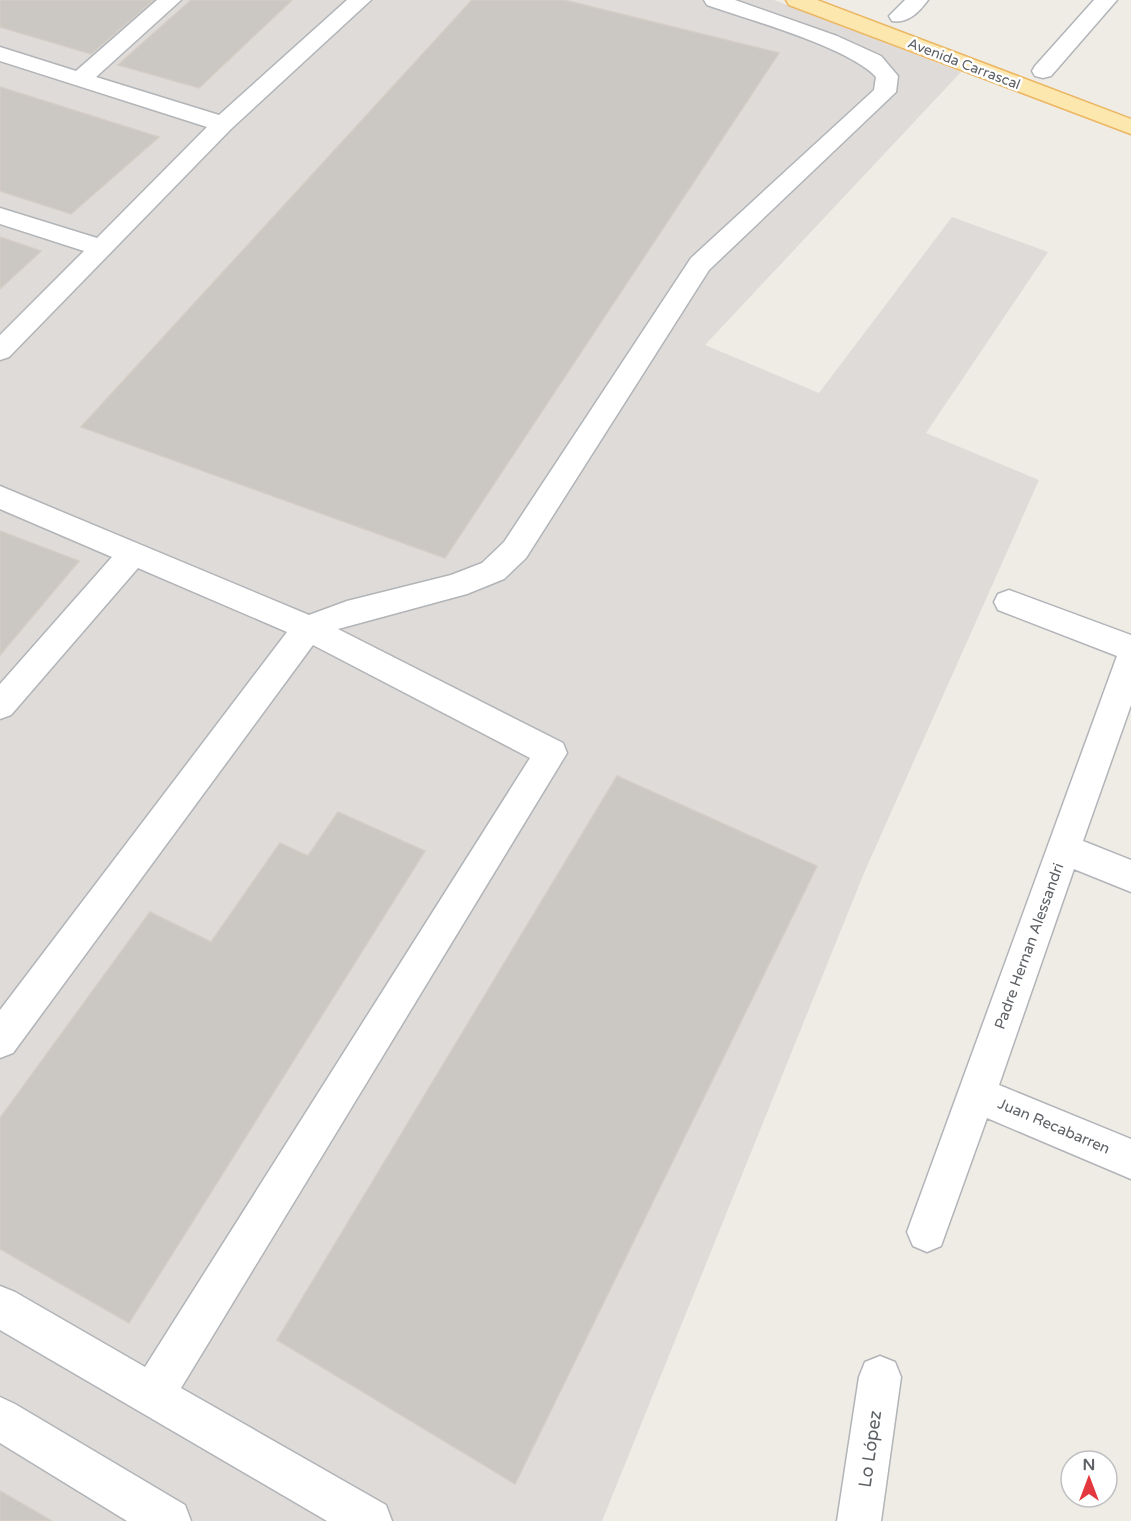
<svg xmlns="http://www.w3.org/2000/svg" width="1131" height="1521" viewBox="0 0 1131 1521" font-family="'Varela Round',sans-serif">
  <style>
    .industrial { fill: #dedbd8 }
    .building { fill: #cbc7c3; stroke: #d4cdc5; stroke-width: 1.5 }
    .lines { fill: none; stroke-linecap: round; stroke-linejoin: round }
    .minor-casing { stroke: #b1b4b8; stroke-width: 3 }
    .major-casing { stroke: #ecb662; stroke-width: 3 }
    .minor { fill: #fff; fill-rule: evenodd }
    .major { fill: #fce7af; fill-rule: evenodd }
    .labels { text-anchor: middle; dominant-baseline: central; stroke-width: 5; stroke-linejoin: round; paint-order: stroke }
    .far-street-label { font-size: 14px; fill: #5e6266; stroke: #fff }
    .street-label { font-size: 15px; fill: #5e6266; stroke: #fff }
    .near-street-label { font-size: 18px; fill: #5e6266; stroke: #fff }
  </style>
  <rect width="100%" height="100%" fill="#efece6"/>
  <path class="industrial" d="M0,0h774l187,72 -256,273 114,48 133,-176 96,35 -122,181 113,47 -175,393 -262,648h-602z"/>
  <path class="building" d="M0,0h154l-63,54 -91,-27z
    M191,0h101l-93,88 -81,-23z
    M472,0h92l215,53 -334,505 -364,-131z
    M0,87l159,50 -88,77 -71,-23z
    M0,237l41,14 -41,38z
    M0,531l79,30 -79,94z
    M617,776l200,90 -302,618 -238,-144z
    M338,812l87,39 -296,472 -129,-74v-131l150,-206 61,30 69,-99 28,13z
    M0,1491l52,30h-52z"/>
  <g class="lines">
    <g class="minor-casing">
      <path id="minor" d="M157,0h24l-85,77 123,38 128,-115h24l-140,129 -222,228 -9,3v-25l84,-84 -84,-27v-16l97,30 110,-111 -207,-66v-14l76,24z
        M704,0h31l102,36 44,20 17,20 -2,16 -187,178 -183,288 -22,21 -37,15 -129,35 225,114 4,10 -386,635 205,117 6,16h-65l-327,-191v-44l15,6 130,75 385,-609 -217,-113 -300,408 -13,5v-48l287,-378 -149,-64 -127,147 -11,4v-35l112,-127 -112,-48v-23l309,129 38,-14 104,-26 31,-12 22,-21 187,-284 183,-168 2,-13c-28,-30 -126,-57 -169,-72z
        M905,0h23c-9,12 -20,24 -36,21l-3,-5z
        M1094,0h23l-66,76 -8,2 -8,-2 -3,-5 3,-5z
        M1009,590l122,45v70l-48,136 48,19v32l-57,-23 -75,216 132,54v40l-144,-61 -46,128 -14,6 -14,-6 -6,-14 210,-576 -119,-46 -4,-8 4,-8z
        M880,1356l15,6 6,15 -20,144h-44l22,-144 6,-15z
        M0,1397l15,7 170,101 6,16h-64l-127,-78z"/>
    </g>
    <g class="major-casing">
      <path id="major" d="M786,0h31l314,119v15l-342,-129z"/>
    </g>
    <use href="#minor" class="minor"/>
    <use href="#major" class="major"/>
  </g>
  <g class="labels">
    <g class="far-street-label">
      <text transform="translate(964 64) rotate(21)">Avenida Carrascal</text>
    </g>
    <g class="street-label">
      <text transform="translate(1029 946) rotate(-70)">Padre Hernan Alessandri</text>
      <text transform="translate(1054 1126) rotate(23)">Juan Recabarren</text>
    </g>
    <g class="near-street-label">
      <text transform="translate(870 1449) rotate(-82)">Lo López</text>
    </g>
  </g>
  <g transform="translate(1089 1479)"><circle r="28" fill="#ffffff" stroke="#bfc0c2" stroke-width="1.5"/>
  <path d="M0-4.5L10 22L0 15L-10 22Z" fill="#e3393e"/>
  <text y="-9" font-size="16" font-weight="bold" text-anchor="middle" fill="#5e6266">N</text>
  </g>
</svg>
